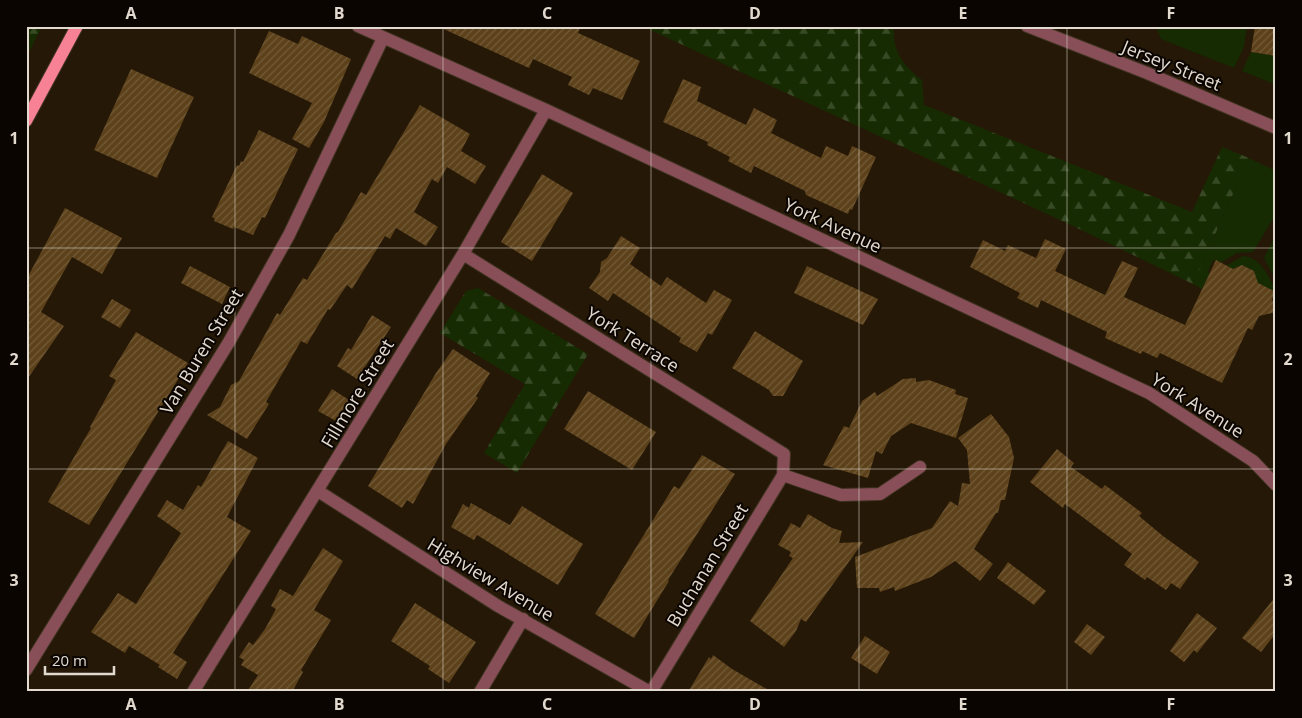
<svg xmlns="http://www.w3.org/2000/svg" width="1302" height="718" viewBox="0 0 1302 718" font-family="'Open Sans',sans-serif">
  <style>
    .green { fill: #162b02 }
    .forest { fill: url(#forest-firs) }
    .building { fill: url(#building-hatch) }
    .lines { fill: none; stroke-linecap: round; stroke-linejoin: round }
    .minor-casing { stroke: #403322; stroke-width: 14 }
    .major-casing { stroke: #403322; stroke-width: 14 }
    .minor { stroke: #884f58; stroke-width: 12 }
    .major { stroke: #f78195; stroke-width: 12 }
    .grid { fill: none; stroke: #e3dacf; stroke-width: 1; stroke-opacity: 0.55 }
    .labels { text-anchor: middle; dominant-baseline: central; stroke-width: 4; stroke-linejoin: round; paint-order: stroke }
    .street-label { font-size: 18px; fill: #e3dacf; stroke: #0a0501 }
    .neatline { fill: none; stroke: #e3dacf; stroke-width: 2 }
    .grid-label { font-size: 16px; text-anchor: middle; font-weight: bold; fill: #e3dacf }
  </style>
  <defs>
    <pattern id="forest-firs" width="22" height="20" patternUnits="userSpaceOnUse" patternTransform="scale(1.25)"><rect width="22" height="20" fill="#162b02"/><path d="M5 1l3.5 6h-7zM16 11l3.5 6h-7z" fill="#384926"/></pattern>
    <pattern id="building-hatch" width="6" height="6" patternUnits="userSpaceOnUse" patternTransform="scale(1.25)"><rect width="6" height="6" fill="#5c411a"/><path d="M-1 1l2-2M0 6l6-6M5 7l2-2" fill="none" stroke="#735c3a"/></pattern>
  </defs>
  <rect width="100%" height="100%" fill="#251806"/>
  <path class="green" d="M1156,26h91l-3,21 -10,21 -73,-29z
    M1251,52l25,4v29l-34,-14z
    M1249,158l27,13v43l-23,38 -16,1 -15,9 -9,-2 -5,12 9,5 -11,4 -4,8 -9,-5z
    M1276,234v46l-12,-22z
    M1243,256c17,0 27,22 33,36l-20,-10 -2,-11 -12,-6 -8,3 -3,6 -7,-3 2,-5z"/>
  <path class="forest" d="M26,26h16l-16,32z
    M642,26h252c-2,25 9,39 28,54l2,25 268,107 30,-65 27,11 -56,126 -118,-57z
    M478,288l110,66 -71,119 -33,-20 41,-69 -85,-51 26,-42z"/>
  <path class="building" d="M437,26h144l-3,7 62,28 -18,39 -29,-12 -4,7 -21,-10 4,-8 -39,-18 -4,9z
    M1255,26h21v30l-25,-4z
    M269,31l29,13 4,-8 49,23 -27,63 -15,26 -17,-9 20,-36 -63,-30z
    M131,69l63,28 -37,81 -63,-28z
    M683,79l18,8 -4,14 49,24 8,-17 23,12 -6,13 50,25 5,-12 22,10 4,-10 24,11 -24,53 -2,-1 -2,5 -42,-19 -1,-4 -51,-25 -3,7 -23,-12 2,-4 -23,-12 1,-3 -45,-20z
    M420,105l50,29 -9,17 25,15 -11,18 -28,-17 -9,16 -6,-4 -18,33 24,15 -12,19 -30,-18 -6,11 -5,-3 -33,53 -5,-4 -17,25 -2,-1 -21,35 -6,-3 -35,61 3,2 -22,35 -40,-24 13,-8 11,-22 8,-4 38,-68 3,2 23,-37 4,2 29,-47 2,-1 23,-40 5,3z
    M259,130l39,19 -33,69 -3,-1 -9,18 -19,-8 -1,2 -19,-8 1,-2 -3,-2 25,-52 2,1 2,-5 2,1z
    M542,174l31,19 -41,68 -31,-19z
    M65,208l57,30 -20,36 -30,-17 -31,55 23,14 -38,55v-101z
    M621,236l19,12 -10,16 31,22 6,-9 39,26 8,-13 18,10 -20,35 -4,-2 -11,19 -18,-10 2,-4 -68,-45 -5,8 -19,-13 11,-16 1,-10 6,-4z
    M1045,239l21,10 -11,22 50,24 17,-34 16,7 -14,29 61,28 31,-65 17,9 9,-4 12,6 4,12 18,9 -4,7 4,13 -17,4 -7,14 -4,-2 -26,55 -62,-30 -3,5 -15,-7 -1,3 -36,-16 2,-6 -66,-32 -3,8 -21,-10 3,-5 -50,-26 13,-27 22,11 3,-6 28,13z
    M190,266l40,21 -8,17 -41,-21z
    M807,266l71,33 -15,26 -69,-32z
    M112,299l19,11 -11,18 -19,-11z
    M372,315l19,12 -34,52 -20,-13 11,-18 3,2z
    M755,331l48,30 -20,35h-10l-4,-6 -37,-22z
    M136,332l52,31 -99,162 -41,-23 43,-74 -1,-1 26,-47 -7,-4z
    M453,349l37,24 -14,23 2,2 -32,46 -33,60 -6,-4 -5,8 -34,-22 68,-113z
    M916,378v4l13,-2 27,10 -1,4 13,4 -12,40 -45,-15 -20,13 -9,18 -6,-3 -8,27 -45,-13 21,-39 5,2 13,-27 13,-9 2,4 26,-17z
    M332,389l17,11 -13,21 -18,-10z
    M588,391l68,41 -24,38 -68,-41z
    M991,414l18,23 5,21 -9,42h-4l-3,13h-2l-22,36 19,15 -13,17 -25,-20 -24,16 -36,14 -1,-4 -14,5 -1,-4h-22l-2,-31 77,-29 18,-27 8,5 4,-23 8,1 -3,-34 -9,-12z
    M228,441l30,17 -31,59 24,14 -78,122 14,9 -10,17 -19,-12 2,-2 -31,-19 -4,7 -34,-21 27,-39 18,11 45,-71 -24,-17 10,-16 16,10 15,-25 3,2z
    M1057,449l17,14 -3,4 31,22 3,-4 37,28 -3,3 24,20 36,26 -19,27 -9,-6 -5,7 -19,-13 -2,3 -21,-15 8,-11 -67,-50 -2,4 -33,-26z
    M702,455l33,19 -67,106 1,1 -35,57 -39,-24 79,-128 5,3z
    M471,503l39,22 12,-19 61,38 -25,41 -81,-50 -3,5 -23,-13 12,-23 6,4z
    M808,514l24,14 10,3 -3,12 24,-1 -57,80 -5,-3 -5,12 -12,16 -34,-26 43,-63 -4,-2 2,-4 -13,-7 13,-22 9,5z
    M323,548l20,13 -29,49 17,10 -30,50 2,2 -11,20h-45l11,-17 -17,-10 3,-5 -5,-3 10,-15 4,3 12,-16 11,-20 -5,-3 9,-17 13,7z
    M1008,562l38,29 -12,14 -37,-27z
    M1276,596v37l-15,19 -19,-14z
    M415,603l61,39 -27,41 -21,-14 2,-3 -39,-25z
    M1197,613l20,15 -20,25 -3,-3 -10,12 -14,-11z
    M1087,624l18,13 -14,18 -17,-13z
    M865,636l25,16 -13,22 -26,-16z
    M713,655l19,14 40,23h-84l21,-35 2,2z"/>
  <g class="lines">
    <g class="minor-casing">
      <path id="minor" d="M358,26l188,84 603,283 104,68 23,24
        M1027,26l120,47 129,55
        M463,254l321,200 -1,21 -132,217
        M783,475l58,20 39,-1 40,-27
        M318,491l180,115 152,86
        M26,670l203,-328 60,-107 94,-197
        M193,692l270,-438 83,-144
        M480,692l43,-73"/>
    </g>
    <g class="major-casing">
      <path id="major" d="M26,121l51,-95"/>
    </g>
    <use href="#minor" class="minor"/>
    <use href="#major" class="major"/>
  </g>
  <path class="grid" d="M235,26v666M443,26v666M651,26v666M859,26v666M1067,26v666M26,248h1250M26,469h1250"/>
  <g class="labels">
    <g class="street-label">
      <text transform="translate(1172 65) rotate(22)">Jersey Street</text>
      <text transform="translate(833 225) rotate(25)">York Avenue</text>
      <text transform="translate(633 339) rotate(32)">York Terrace</text>
      <text transform="translate(201 351) rotate(-59)">Van Buren Street</text>
      <text transform="translate(357 393) rotate(-59)">Fillmore Street</text>
      <text transform="translate(1198 405) rotate(32)">York Avenue</text>
      <text transform="translate(707 565) rotate(-59)">Buchanan Street</text>
      <text transform="translate(491 579) rotate(31)">Highview Avenue</text>
    </g>
  </g>
  <rect width="1302" height="718" fill="none" stroke="#0a0501" stroke-width="55"/>
  <path d="M45 666v8h69v-8" fill="none" stroke="#e3dacf" stroke-width="2.5"/>
  <text x="52" y="666" font-size="15" fill="#e3dacf" stroke="#0a0501" stroke-width="4" paint-order="stroke">20 m</text>
  <rect x="28" y="28" width="1246" height="662" class="neatline"/>
  <g class="grid-label">
    <text x="131" y="19">A</text>
    <text x="339" y="19">B</text>
    <text x="547" y="19">C</text>
    <text x="755" y="19">D</text>
    <text x="963" y="19">E</text>
    <text x="1171" y="19">F</text>
    <text x="14" y="144">1</text>
    <text x="1288" y="144">1</text>
    <text x="14" y="365">2</text>
    <text x="1288" y="365">2</text>
    <text x="14" y="586">3</text>
    <text x="1288" y="586">3</text>
    <text x="131" y="710">A</text>
    <text x="339" y="710">B</text>
    <text x="547" y="710">C</text>
    <text x="755" y="710">D</text>
    <text x="963" y="710">E</text>
    <text x="1171" y="710">F</text>
  </g>
</svg>
